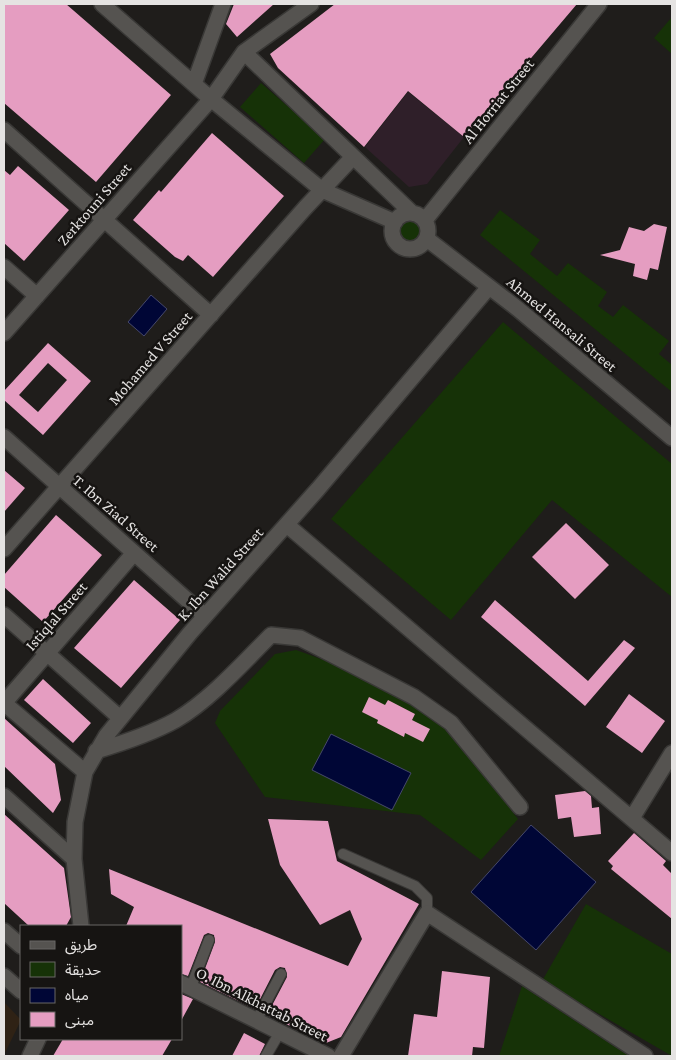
<svg xmlns="http://www.w3.org/2000/svg" width="676" height="1060" viewBox="0 0 676 1060" font-family="'Crimson Pro','Noto Sans Arabic',serif">
  <style>
    .education { fill: #2f2215 }
    .medical { fill: #2f1f29 }
    .green { fill: #163207 }
    .water { fill: #000636; stroke: #45486a }
    .building { fill: #e59dc1; fill-rule: evenodd }
    .lines { fill: none; stroke-linecap: round; stroke-linejoin: round }
    .lane-casing { stroke: #393836; stroke-width: 12 }
    .street-casing { stroke: #393836; stroke-width: 18 }
    .lane { stroke: #555350; stroke-width: 10 }
    .street { stroke: #555350; stroke-width: 15 }
    .labels { text-anchor: middle; dominant-baseline: central; stroke-width: 5; stroke-linejoin: round; paint-order: stroke }
    .street-label { font-size: 16px; fill: #e5e3e2; stroke: #161412 }
  </style>
  <rect width="100%" height="100%" fill="#1f1d1b"/>
  <path class="education" d="M4,1002l17,18 -17,35z"/>
  <path class="medical" d="M408,92l56,45 -37,47 -18,3 -44,-40z"/>
  <path class="green" d="M672,17v37l-18,-16z
    M261,83l64,56 -21,24 -64,-56z
    M500,210l40,30 -10,14 27,22 11,-13 39,29 -9,14 15,11 10,-12 46,36 -10,13 13,11v27l-192,-157z
    M398 231a12 12 0 1 1 24 0a12 12 0 1 1-24 0Z
    M503,322l169,142v133l-120,-97 -101,120 -120,-101z
    M296,650c41,14 100,38 133,65 32,25 64,72 89,104l-37,41 -61,-45 -155,-18 -50,-74 5,-12 55,-57z
    M586,904l86,50v102l-130,-75z
    M522,986l107,70h-130z"/>
  <path class="water" d="M151,295l16,14 -23,27 -16,-14z
    M331,734l80,39 -19,37 -80,-40z
    M531,825l65,57 -60,68 -65,-58z"/>
  <path class="building" d="M4,4h62l105,91 -75,87 -92,-79z
    M234,4h40l-37,33 -11,-13z
    M335,4h242l-113,133 -56,-46 -44,56 -86,-79 -8,-14z
    M212,133l72,63 -71,81 -25,-22 -5,6 -8,-4 -42,-37 26,-30 2,2z
    M18,166l51,44 -45,51 -20,-18v-73l6,5z
    M654,224l13,3 -9,43 -8,-2 -3,12 -14,-4 2,-12 -35,-9 20,-5 9,-23 15,4z
    M48,343l43,38 -48,54 -39,-35v-9zM48,363l19,17 -29,32 -19,-17z
    M4,470l21,18 -21,24z
    M56,515l46,40 -59,67 -39,-35v-12z
    M566,523l43,42 -34,34 -43,-42z
    M134,580l46,40 -59,68 -47,-40z
    M495,600l93,81 36,-41 11,8 -50,58 -104,-89z
    M43,679l48,44 -18,20 -49,-43z
    M629,694l36,27 -23,32 -36,-26z
    M369,697l16,8 3,-5 27,14 -3,6 18,9 -7,13 -18,-9 -1,4 -27,-14 1,-3 -16,-8z
    M4,718l51,46 6,36 -8,13 -49,-47z
    M585,791l6,5 1,12 7,-1 2,27 -27,3 -3,-20 -13,2 -3,-24z
    M4,814l60,54 7,49 -5,9h-37l-25,-23z
    M268,819l60,2 9,40 82,43 -78,133 -15,6 -59,-28 20,-38 -2,-9 -5,-1 -5,3 -20,39 -55,-27 15,-40 -1,-7 -6,-2 -4,2 -16,41 -7,-2v-48h-55l8,-19 -23,-13 -2,-25 239,97 14,-27 -12,-29 -30,15 -40,-60z
    M634,833l32,28 -3,4 9,9v45l-61,-50 2,-3 -5,-5z
    M442,971l48,6 -6,71 -11,-1 -1,9h-64l6,-42 23,3z
    M181,994l12,5 -12,22z
    M244,1033l21,11 -6,12h-27z
    M63,1039h109l-10,17h-109z"/>
  <g class="lines">
    <g class="lane-casing">
      <path id="lane" d="M343,854l72,32 12,12v15
        M191,987l18,-47
        M256,1021l25,-47
        M266,1056l14,-24"/>
    </g>
    <g class="street-casing">
      <path id="street" d="M102,4l109,95 111,91 73,32
        M244,52l168,161
        M194,84l29,-80
        M4,130l207,185
        M392 231a18 18 0 1 1 36 0a18 18 0 1 1-36 0Z
        M425,220l174,-216
        M427,239l91,70 154,129
        M4,267l33,29
        M4,333l207,-234 33,-47 67,-48
        M4,437l201,179
        M287,525l385,328
        M4,549l301,-341 48,-51
        M4,615l115,102
        M4,703l130,-150
        M4,703l81,69
        M96,751c27,-8 55,-17 80,-31 34,-20 67,-57 95,-85l29,3 114,59 37,26 69,84
        M4,796l70,63
        M632,818l40,-65
        M81,926l-7,-67 1,-37 10,-50 21,-36 84,-103 128,-144 171,-202
        M4,931l17,15
        M4,976l17,15
        M181,983l147,73
        M30,1056l8,-17
        M341,1056l86,-143 218,143"/>
    </g>
    <use href="#lane" class="lane"/>
    <use href="#street" class="street"/>
  </g>
  <g class="labels">
    <g class="street-label">
      <text transform="translate(498 101) rotate(-51)">Al Horriat Street</text>
      <text transform="translate(94 204) rotate(-49)">Zerktouni Street</text>
      <text transform="translate(562 324) rotate(40)">Ahmed Hansali Street</text>
      <text transform="translate(150 358) rotate(-49)">Mohamed V Street</text>
      <text transform="translate(116 513) rotate(41)">T. Ibn Ziad Street</text>
      <text transform="translate(220 574) rotate(-48)">K. Ibn Walid Street</text>
      <text transform="translate(56 616) rotate(-49)">Istiqlal Street</text>
      <text transform="translate(262 1004) rotate(27)">O. Ibn Alkhattab Street</text>
    </g>
  </g>
  <rect width="676" height="1060" fill="none" stroke="#e5e3e2" stroke-width="10"/>
  <rect x="20" y="925" width="162" height="115" fill="#161412" stroke="#696765"/>
  <rect x="30" y="941" width="25" height="8" fill="#555350" stroke="#696765"/>
  <text x="65" y="950" font-size="15" fill="#e5e3e2">طريق</text>
  <rect x="30" y="962" width="25" height="15" fill="#163207" stroke="#696765"/>
  <text x="65" y="975" font-size="15" fill="#e5e3e2">حديقة</text>
  <rect x="30" y="988" width="25" height="15" fill="#000636" stroke="#696765"/>
  <text x="65" y="1000" font-size="15" fill="#e5e3e2">مياه</text>
  <rect x="30" y="1012" width="25" height="15" fill="#e59dc1" stroke="#696765"/>
  <text x="65" y="1025" font-size="15" fill="#e5e3e2">مبنى</text>
</svg>
